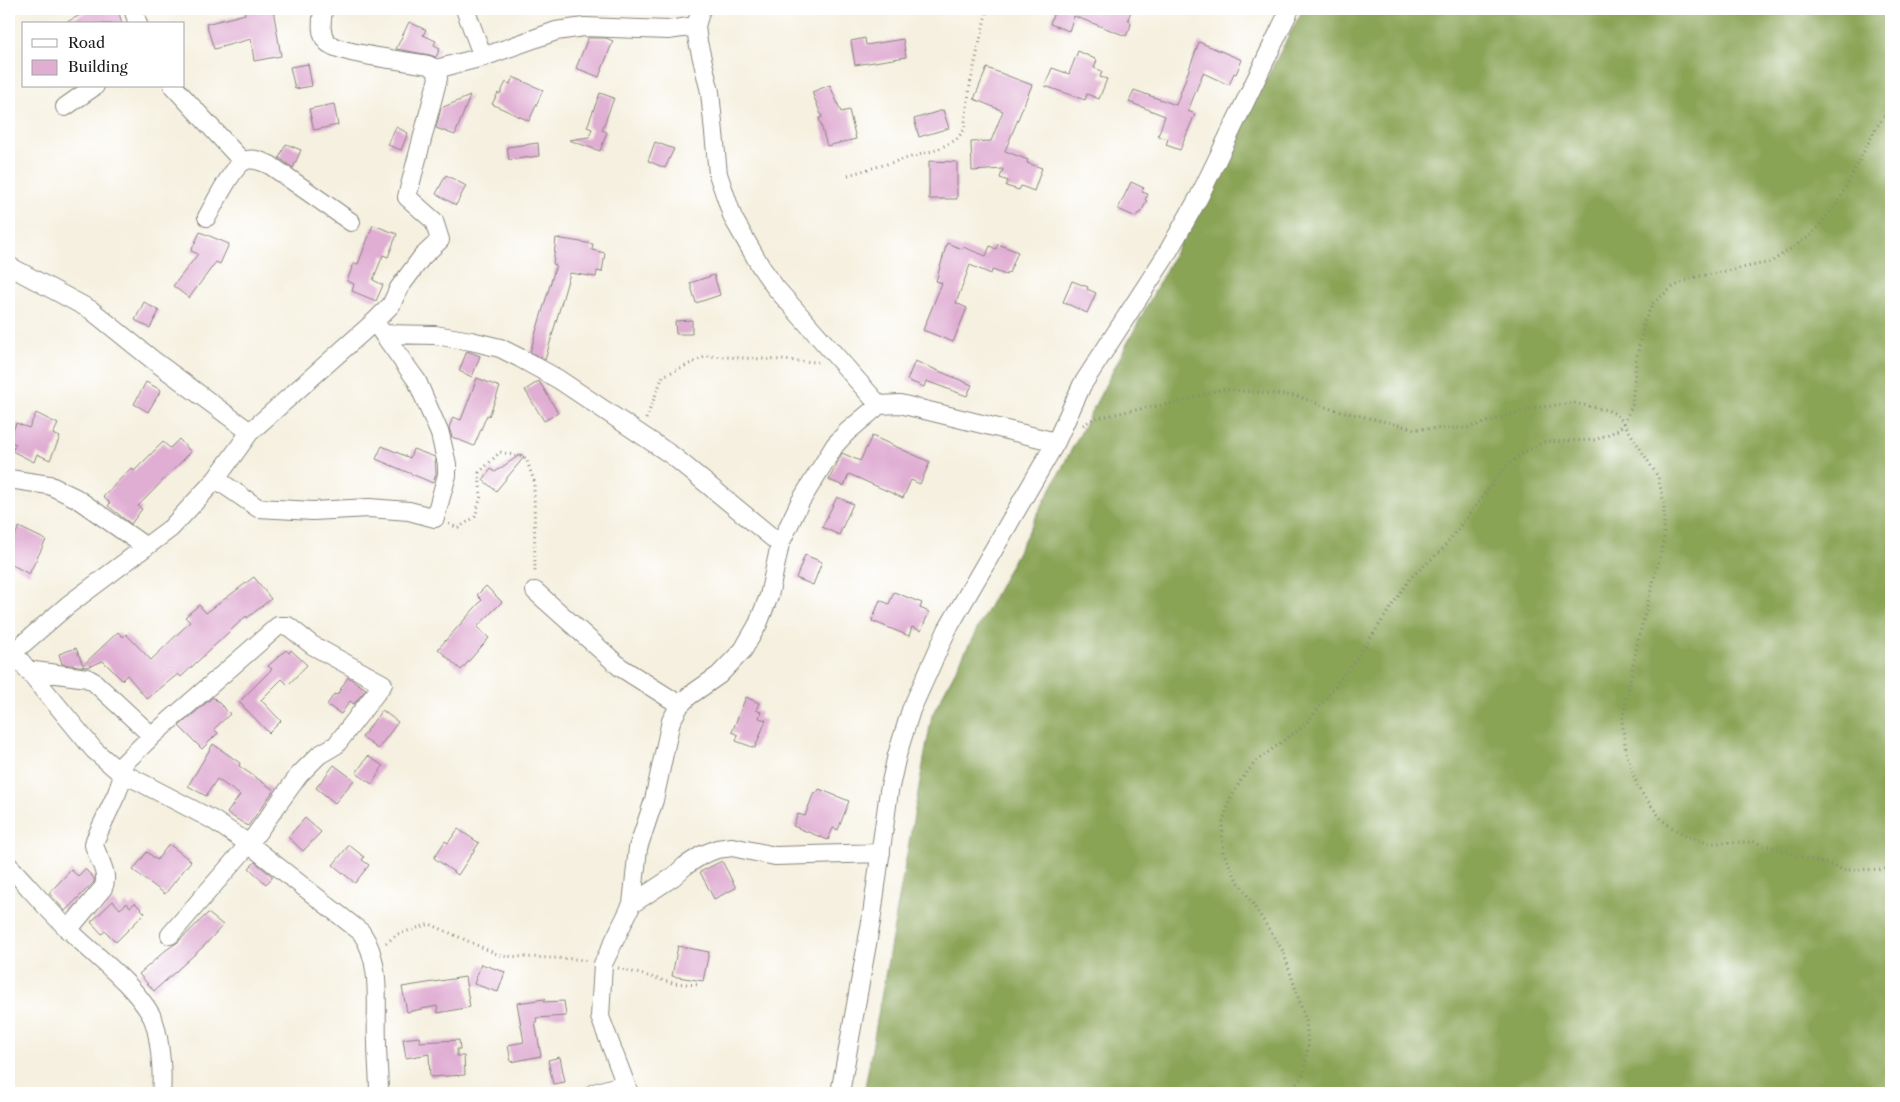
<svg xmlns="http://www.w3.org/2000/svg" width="1900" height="1102" viewBox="0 0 1900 1102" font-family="'Libre Caslon Text',serif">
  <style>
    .forest { fill: #8aa456; stroke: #536039 }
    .building { fill: #e0add3 }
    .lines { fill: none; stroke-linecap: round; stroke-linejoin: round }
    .minor-casing { stroke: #88867e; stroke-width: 20 }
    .path { stroke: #88867e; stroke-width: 3; stroke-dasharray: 1 4; stroke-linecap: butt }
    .minor { stroke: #fff; stroke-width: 18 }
  </style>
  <rect width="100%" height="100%" fill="#fff"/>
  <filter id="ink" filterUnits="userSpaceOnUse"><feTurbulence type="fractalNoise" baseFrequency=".02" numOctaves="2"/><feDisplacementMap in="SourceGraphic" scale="10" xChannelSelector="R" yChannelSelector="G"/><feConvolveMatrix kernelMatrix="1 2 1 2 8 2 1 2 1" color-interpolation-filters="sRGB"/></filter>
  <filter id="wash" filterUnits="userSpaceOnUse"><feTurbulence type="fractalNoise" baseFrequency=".0096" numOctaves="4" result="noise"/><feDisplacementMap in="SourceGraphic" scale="20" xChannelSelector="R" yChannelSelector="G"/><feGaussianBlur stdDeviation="1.12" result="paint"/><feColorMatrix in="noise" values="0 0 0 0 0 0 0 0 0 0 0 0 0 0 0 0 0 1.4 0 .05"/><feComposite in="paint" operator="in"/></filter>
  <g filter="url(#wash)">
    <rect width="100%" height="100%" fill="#f5f0df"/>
    <path class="forest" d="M1303,9h588v1084h-1027l68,-378z"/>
    <g id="blocks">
      <path class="building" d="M92,9h26l4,15h-59z
        M244,9h29l8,47 -27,5 -3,-22 -37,10 -8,-25 39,-10z
        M1055,9h77l-4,10 3,4 -1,5 -4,8 -52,-20 -5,15 -19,-7z
        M409,22l17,8 -3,5 13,6 -2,4 6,3 -4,9 -6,-2 -34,-6z
        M588,38h18l7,3 -14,36 -23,-9z
        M865,38l1,7 37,-6 3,18 -51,8 -4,-24z
        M1199,42l43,18 -6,14 -2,-1 -5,12 -26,-12 -15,38 7,3 -15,36 -14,-5 2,-6 -10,-3 7,-20 -36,-14 5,-12 42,15z
        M1078,51l19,9 -3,8 8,3 -2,6 7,2 -8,20 -12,-5 -2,6 -40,-14 7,-18 17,6z
        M308,64l4,22 -17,3 -5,-22z
        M987,68l45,17 -27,66 23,9 -1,3 15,5 -8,23 -13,-5 -2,4 -13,-4 2,-5 -8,-3 3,-9 -31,2 -1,-29 20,-1 12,-30 -29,-12z
        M513,77l30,13 -14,31 -37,-17 6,-11 2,1 6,-12 4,2z
        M830,85l11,27 8,-2 7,29 -29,7 -8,-28 3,-1 -10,-25z
        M600,93l14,5 -12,32 5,2 -7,19 -31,-11 20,-3 3,-8 -5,-2z
        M470,96l-15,39 -19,-7 5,-20z
        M334,104l4,21 -24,5 -5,-21z
        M943,110l6,18 -30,9 -5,-18z
        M396,127l12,6 -7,17 -13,-5z
        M655,142l19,7 -9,19 -17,-7z
        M538,143l1,13 -30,4 -2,-13z
        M286,144l15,6 -8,18 -14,-10z
        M929,161l28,1v37h-28z
        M446,175l20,11 -10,19 -20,-11z
        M1131,182l13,6 -2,4 6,2 -3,6 2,1 -7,13 -2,-1 -2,4 -18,-8z
        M373,225l24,9 -9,23 -5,-2 -10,25 10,5 -7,16 -24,-10 2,-7 -7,-3 7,-18 4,1z
        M200,232l29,12 -9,20 -4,-2 -27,36 -16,-12 25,-32 -7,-3z
        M556,238l37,6 -1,6 13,3 -3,19 -5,-1 -1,6 -26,-4 -25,87 -15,-8 26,-87 -3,-1z
        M947,243l15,6 1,-2 23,9 4,-10 6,3 2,-5 20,8 -9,21 -1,-1 -2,3 -14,-5 -1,4 -21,-9 -14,38 11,5 -14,34 -30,-12 19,-47 -6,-2z
        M714,275l6,20 -24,8 -6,-20z
        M1072,281l16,6 -1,2 9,4 -9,20 -24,-11z
        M144,302l15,9 -9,17 -15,-8z
        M692,320v14h-16l-1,-13z
        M467,351l13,5 -8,21 -13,-6z
        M915,361l57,24 -5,11 -41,-15 -2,6 -17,-7z
        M477,378l23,9 -11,29 -2,-1 -13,31 -22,-9 -3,-9 4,-11 8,3z
        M539,381l19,32 -14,8 -19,-31z
        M146,382l15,8 -13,22 -14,-8z
        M36,413l22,11 -5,10 7,3 -10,23 -13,-6 -3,8 -22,-11 4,-7 -7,-3 7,-18 13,5z
        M872,436l58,26 -10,22 -9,-4 -8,18 -54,-24 -5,12 -15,-6 13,-27 18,8z
        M179,439l12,13 -53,54 4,3 -11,15 -23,-18 2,-3 -7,-6 28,-29 3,3 29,-29 7,6z
        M382,446l28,12 3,-9 22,8 1,17 -3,9 -57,-24z
        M521,454l3,3 -28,34 -13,-11 8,-11 4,3z
        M837,497l16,7 -14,31 -17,-8z
        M19,527l27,13 -17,34 -20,-11v-16z
        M805,555l17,7 -9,23 -17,-7z
        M254,577l17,22 -24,19 -1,-2 -65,61 -3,-3 -31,25 -20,-24 -5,5 -19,-19 -15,6 -26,-3 -3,-10 17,-6 7,17 35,-33 5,5 3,-3 25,26 39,-38 -5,-5 14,-12 7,8z
        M486,586l16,16 -25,25 12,11 -28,32 -23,-21 44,-49 -5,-5z
        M894,592l28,11 -2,5 9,4 -8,19 -9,-4 -3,9 -37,-15 8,-21 9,4z
        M286,650l3,3 2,-3 16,15 -19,20 -6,-6 -21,21 20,21 -12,12 -30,-31 33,-33 -4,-3z
        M348,677l18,12 -12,15 -4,-3 -9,13 -14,-9 7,-11 3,1z
        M213,697l17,17 -16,15 4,4 -16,16 -23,-23z
        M746,697l13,6 -3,7 5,2 -2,6 7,2 -11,28 -19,-7 2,-6 -6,-3z
        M382,710l16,12 -20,27 -16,-12z
        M213,744l27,19 -1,3 35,24 -26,36 -21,-13 13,-18 -23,-16 -11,17 -18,-10z
        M368,756l15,10 -11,18 -16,-11z
        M334,765l20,15 -19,23 -19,-15z
        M819,789l30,12 -11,29 -5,-2 -5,12 -35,-14 5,-12 7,2 9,-24 3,1z
        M305,818l16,14 -18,19 -15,-14z
        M458,829l21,14 -21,32 -24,-17 11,-17 3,2z
        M169,844l22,17 -26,33 -32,-24 14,-18 10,8z
        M349,845l15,12 -2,3 7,5 -14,18 -22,-18z
        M722,861l14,27 -22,11 -14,-27z
        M255,862l18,15 -7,7 -17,-16z
        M85,869l9,9v4l-29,29 -16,-18 22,-23 7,6z
        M113,901l7,8 7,-6 3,4 5,-4 10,10 -29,29 -11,-11 -3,3 -11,-12z
        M208,913l15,12 -19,21 -50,45 -15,-17 27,-24 12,-8z
        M678,946l31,6 -6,29 -31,-5z
        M481,964l24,8 -7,20 -24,-8z
        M465,977l5,30 -32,6 -1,-7 -30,6 -5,-25z
        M545,999l-2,3 21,-1 2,15 -30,2 1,4h-2l6,34 -30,6 -3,-17 16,-3 -7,-39z
        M419,1037l1,5 39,-2 1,9h-3v7h7l1,19 -35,2 -1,-23 -23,4 -3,-19z
        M560,1057l5,25 -12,2 -5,-24z"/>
    </g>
  </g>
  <g filter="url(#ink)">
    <use href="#blocks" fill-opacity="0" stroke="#88867e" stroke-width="1"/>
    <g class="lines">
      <g class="minor-casing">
        <path id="minor" d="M133,9l5,15
          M465,9l18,48
          M701,9l-5,17 2,16 12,50 8,82 15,44 28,49 14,20 104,118
          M436,69l47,-12 73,-26 28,-4 84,3 28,-4
          M173,86l70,76
          M65,107l30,-21
          M207,217c7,-12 27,-54 40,-57 8,-2 16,2 23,5l81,57
          M9,266l82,44 62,50 97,72
          M383,334l52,1 36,6 29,7 20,10 38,21 115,77 107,88
          M9,479l40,6 27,13 70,49
          M216,479l42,29 55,3 56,-3 40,3 26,7 12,-43v-11l-7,-30 -23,-53 -38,-53
          M535,591l85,76 60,38
          M9,647l85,103 23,20 96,50 36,24 112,88c22,31 14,74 16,110 0,17 2,34 2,51
          M9,656l59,-51 103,-77 45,-49 34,-47 125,-111 16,-16 8,-17 23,-31 18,-17 -6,-19 -27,-24 31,-119 -2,-9 -8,-4c-19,-4 -91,-11 -101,-23 -8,-9 -5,-22 -4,-33
          M27,670l60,8 7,4 58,54
          M117,770l35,-34 126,-110h10l24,19 71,39 -47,61 -17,10 -20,20 -50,69 -79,91
          M9,866c20,21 39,44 60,64 26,26 63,52 82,85 9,16 12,60 10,78
          M632,904l41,-27 12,-11 17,-11 15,-6 15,-2 43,9 106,-3
          M68,930l35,-42c7,-14 -5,-29 -9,-43l1,-5 22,-47 7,-20
          M594,1093l31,-9
          M629,1093l-29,-76 3,-53 29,-60 6,-56 16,-48 17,-79 9,-16 9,-9 30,-21 24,-25 15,-26 11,-28 11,-52 20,-42 35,-57 12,-13 32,-27 21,-1 156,38
          M840,1093l31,-171 18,-131 8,-36 14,-45 36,-80 109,-188 26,-57 83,-128 34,-60 91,-188"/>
      </g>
      <path class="path" d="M848,175l88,-25 20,-10 8,-10 6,-45 17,-76
        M646,419l17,-43 44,-20 111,6
        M1083,425l10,-6 36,-8 51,-9 42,-13 75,7 31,12 87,21 52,-1 67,-20 40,-5 33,7 9,4 8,9 34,54 6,27v37l-26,99 -16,81 4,31 12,36 24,32 11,8 12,7 24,8 45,-1 91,28 46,-1
        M449,524l9,4 17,-11 6,-21 -2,-23 21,-21 26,6 8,23 1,93
        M386,943l12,-9 32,-10 71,32 76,3 11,2
        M618,968l55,15 26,2
        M1285,1093l18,-16 5,-31 -2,-25 -23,-70 -47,-73 -13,-26 -1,-27 8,-26 11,-19 15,-19 49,-36 53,-68 53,-80 30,-26 65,-85 17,-13 21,-11 51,-2 23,-10 6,-7 8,-18 4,-44 8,-39 9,-19 20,-16 18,-9 80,-16 40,-27 26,-31 39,-76 15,-21"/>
      <use href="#minor" class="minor"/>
    </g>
  </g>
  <rect width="1900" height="1102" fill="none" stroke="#fff" stroke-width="30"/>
  <rect x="22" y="22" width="162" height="65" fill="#ffffff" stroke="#a4a4a4"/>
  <rect x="32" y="39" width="25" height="8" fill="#ffffff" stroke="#a4a4a4"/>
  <text x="68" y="48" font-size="15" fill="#1c1c1c">Road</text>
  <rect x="32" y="60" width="25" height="15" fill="#e0add3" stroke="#a4a4a4"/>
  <text x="68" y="72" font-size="15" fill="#1c1c1c">Building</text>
</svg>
